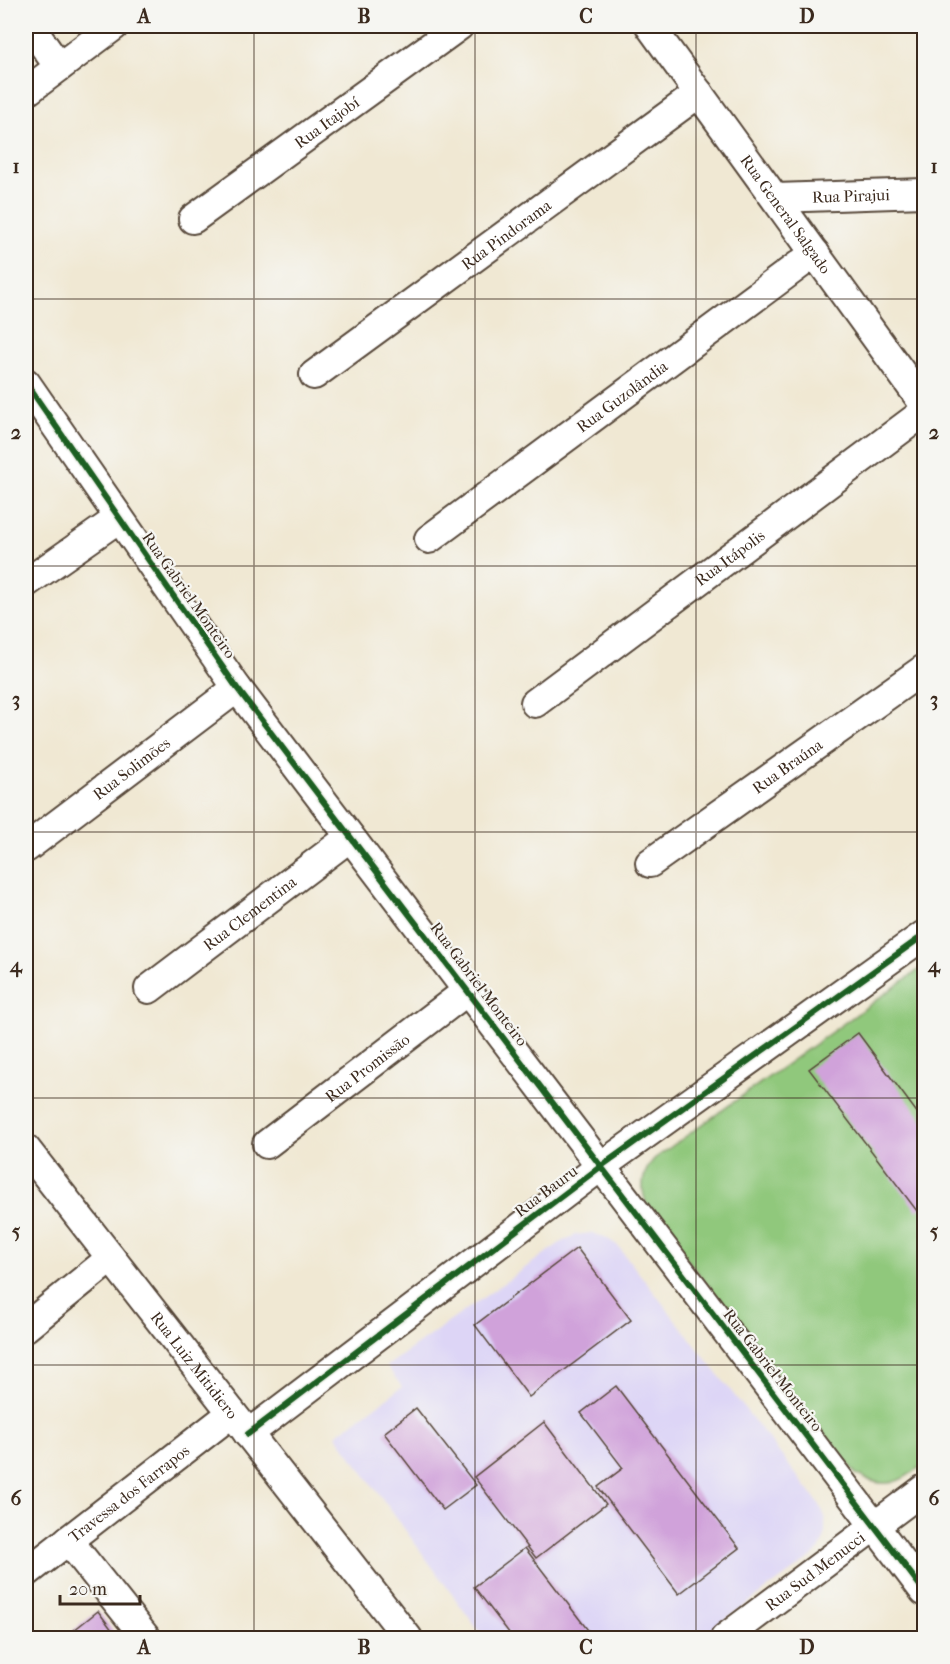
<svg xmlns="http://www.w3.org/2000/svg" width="950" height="1664" viewBox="0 0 950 1664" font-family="'IM FELL French Canon',serif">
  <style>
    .built { fill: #ddd5f6 }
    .green { fill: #90c87b; stroke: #66794c; stroke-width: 1.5 }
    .building { fill: #d0a2da }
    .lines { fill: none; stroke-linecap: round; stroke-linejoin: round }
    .street-casing { stroke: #564639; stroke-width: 32 }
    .street { stroke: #fff; stroke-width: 28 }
    .cycleway-casing { stroke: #f6f6f2; stroke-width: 10 }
    .cycleway { stroke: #1b5e20; stroke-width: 6 }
    .grid { fill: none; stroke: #3b2a1e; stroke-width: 1.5; stroke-opacity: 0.55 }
    .labels { text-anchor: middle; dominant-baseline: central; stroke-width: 4.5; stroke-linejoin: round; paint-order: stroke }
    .street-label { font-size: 16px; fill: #3b2a1e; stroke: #f6f6f2 }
    .neatline { fill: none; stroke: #3b2a1e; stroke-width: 2 }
    .grid-label { font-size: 20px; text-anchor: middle; font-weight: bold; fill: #3b2a1e }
  </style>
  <rect width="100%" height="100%" fill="#f6f6f2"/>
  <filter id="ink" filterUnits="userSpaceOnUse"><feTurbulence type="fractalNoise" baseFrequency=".0167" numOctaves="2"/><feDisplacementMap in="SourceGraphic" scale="12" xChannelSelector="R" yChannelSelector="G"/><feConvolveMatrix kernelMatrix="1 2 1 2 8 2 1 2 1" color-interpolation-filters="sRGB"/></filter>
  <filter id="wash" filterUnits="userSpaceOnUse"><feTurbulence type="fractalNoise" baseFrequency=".008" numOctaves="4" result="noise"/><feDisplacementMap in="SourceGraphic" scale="24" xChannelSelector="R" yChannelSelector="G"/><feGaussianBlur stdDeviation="1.35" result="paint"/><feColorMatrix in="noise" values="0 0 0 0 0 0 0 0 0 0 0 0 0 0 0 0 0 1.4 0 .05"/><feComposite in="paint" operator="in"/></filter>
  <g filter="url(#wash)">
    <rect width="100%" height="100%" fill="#f0e8d3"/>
    <path class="built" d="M591,1233l14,4 12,8 203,260 5,12v19l-5,12 -8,9 -113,81h-215l-148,-203 66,-48 -15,-21 176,-125 13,-6z"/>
    <path class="green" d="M924,966v498c-25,19 -38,27 -68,10l-205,-261c-11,-19 -12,-37 3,-54z"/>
    <g id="blocks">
      <path class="building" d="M858,1033l66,89v83l-7,6 -108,-142z
        M577,1248l54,72 -102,77 -54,-72z
        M616,1386l123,162 -60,46 -81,-107 25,-19 -42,-55z
        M416,1408l60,77 -33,25 -59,-77z
        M544,1422l62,82 -70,54 -62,-81z
        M525,1548l69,90h-81l-39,-51z
        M98,1611l20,27h-54z"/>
    </g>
  </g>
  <g filter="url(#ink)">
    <use href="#blocks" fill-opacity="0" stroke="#564639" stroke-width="1.5"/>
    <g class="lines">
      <g class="street-casing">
        <g id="street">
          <path d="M30,26l29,41"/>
          <path id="s1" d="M650,26l274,378"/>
          <path d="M26,92l88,-66"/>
          <path id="s2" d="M776,198l148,-5"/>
          <path id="s3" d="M193,219l266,-193"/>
          <path id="s4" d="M314,375l385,-282"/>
          <path d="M26,383l211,305 687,903"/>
          <path id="s5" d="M429,539l386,-286"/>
          <path d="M26,583l93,-65"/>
          <path id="s6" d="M535,703l389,-291"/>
          <path id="s7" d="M26,848l211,-160"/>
          <path id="s8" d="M650,863l274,-194"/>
          <path id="s9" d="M149,989l201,-152"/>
          <path id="s10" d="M267,1144l200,-153"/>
          <path id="s11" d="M26,1149l382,489"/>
          <path d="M26,1327l85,-69"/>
          <path d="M248,1434l352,-267 324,-232"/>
          <path d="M68,1540l78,98"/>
          <path id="s12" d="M26,1573l206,-160"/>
          <path id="s13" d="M725,1638l199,-149"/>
        </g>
      </g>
      <use href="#street" class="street"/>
      <g class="cycleway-casing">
        <path id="cycleway" d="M26,383l211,305 687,903
          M248,1434l352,-267 324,-232"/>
      </g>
      <use href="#cycleway" class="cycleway"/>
    </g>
  </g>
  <path class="grid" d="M254,26v1612M475,26v1612M696,26v1612M26,299h898M26,566h898M26,832h898M26,1098h898M26,1365h898"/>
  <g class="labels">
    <g class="street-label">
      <text stroke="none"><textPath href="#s3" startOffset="165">Rua Itajobí</textPath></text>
      <text stroke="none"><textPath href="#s2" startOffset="75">Rua Pirajui</textPath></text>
      <text stroke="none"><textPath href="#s1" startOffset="232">Rua General Salgado</textPath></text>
      <text stroke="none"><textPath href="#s4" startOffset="238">Rua Pindorama</textPath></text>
      <text stroke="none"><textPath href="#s5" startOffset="240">Rua Guzolândia</textPath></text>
      <text stroke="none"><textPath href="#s6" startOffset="243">Rua Itápolis</textPath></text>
      <text transform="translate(189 595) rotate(55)">Rua Gabriel Monteiro</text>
      <text stroke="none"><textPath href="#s8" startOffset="168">Rua Braúna</textPath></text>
      <text stroke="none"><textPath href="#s7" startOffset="132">Rua Solimões</textPath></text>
      <text stroke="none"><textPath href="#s9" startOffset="126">Rua Clementina</textPath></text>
      <text transform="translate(479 984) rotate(53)">Rua Gabriel Monteiro</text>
      <text stroke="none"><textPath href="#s10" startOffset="126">Rua Promissão</textPath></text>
      <text transform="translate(546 1191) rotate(-37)">Rua Bauru</text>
      <text stroke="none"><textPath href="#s11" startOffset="274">Rua Luiz Mitidiero</textPath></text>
      <text transform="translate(773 1370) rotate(52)">Rua Gabriel Monteiro</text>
      <text stroke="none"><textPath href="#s12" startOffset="130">Travessa dos Farrapos</textPath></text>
      <text stroke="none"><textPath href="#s13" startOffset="112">Rua Sud Menucci</textPath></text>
    </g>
  </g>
  <rect width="950" height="1664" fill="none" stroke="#f6f6f2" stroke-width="66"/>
  <path d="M60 1595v9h80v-9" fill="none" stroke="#3b2a1e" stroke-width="3"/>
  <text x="69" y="1595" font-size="18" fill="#3b2a1e" stroke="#f6f6f2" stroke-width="4.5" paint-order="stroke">20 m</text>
  <rect x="33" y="33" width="884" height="1598" class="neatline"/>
  <g class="grid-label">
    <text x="144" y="23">A</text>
    <text x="364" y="23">B</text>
    <text x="586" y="23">C</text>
    <text x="807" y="23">D</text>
    <text x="16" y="173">1</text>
    <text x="934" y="173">1</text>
    <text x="16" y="439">2</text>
    <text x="934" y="439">2</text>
    <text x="16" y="706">3</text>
    <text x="934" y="706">3</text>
    <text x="16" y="972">4</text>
    <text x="934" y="972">4</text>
    <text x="16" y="1238">5</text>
    <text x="934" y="1238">5</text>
    <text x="16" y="1505">6</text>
    <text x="934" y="1505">6</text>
    <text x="144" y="1654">A</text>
    <text x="364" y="1654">B</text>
    <text x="586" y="1654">C</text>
    <text x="807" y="1654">D</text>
  </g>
</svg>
